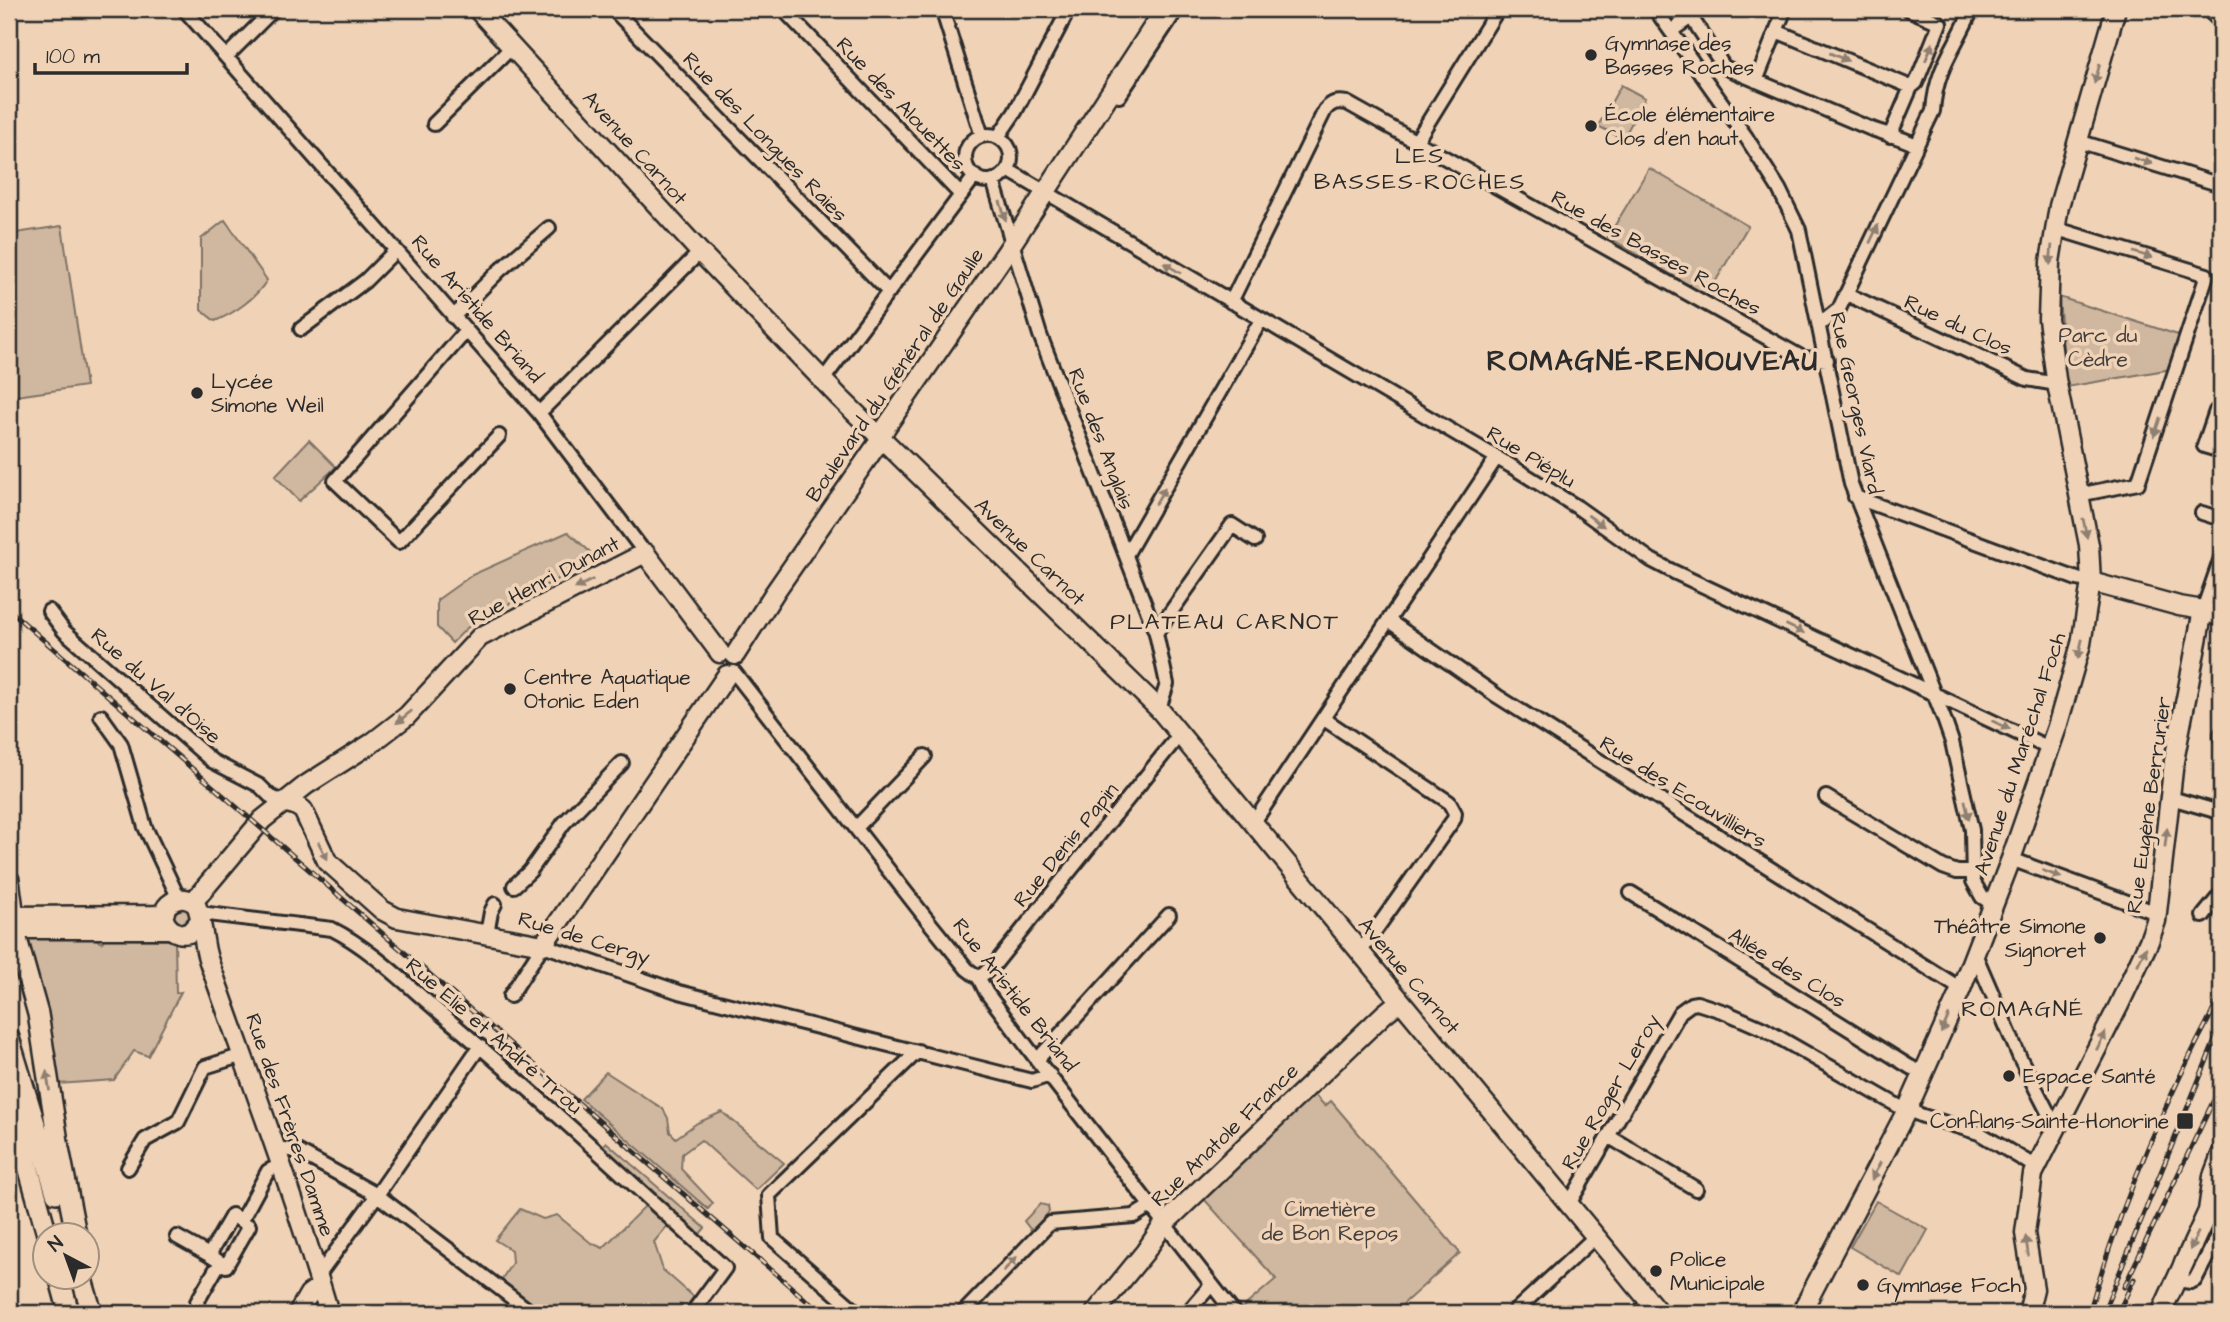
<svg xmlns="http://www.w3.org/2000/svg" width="2230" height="1322" viewBox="0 0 2230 1322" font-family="'Architects Daughter',sans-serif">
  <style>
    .green { fill: #d0b8a0; stroke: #7e7266; stroke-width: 2 }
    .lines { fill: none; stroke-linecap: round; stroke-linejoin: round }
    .street-casing { stroke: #2b2b2b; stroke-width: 18 }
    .secondary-casing { stroke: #2b2b2b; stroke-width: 23 }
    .primary-casing { stroke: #2b2b2b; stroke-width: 24 }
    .street { stroke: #f0d3b7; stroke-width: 12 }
    .secondary { stroke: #f0d3b7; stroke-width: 18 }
    .primary { stroke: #f0d3b7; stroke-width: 19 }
    .rail-casing { stroke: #2b2b2b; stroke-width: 5 }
    .rail { stroke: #f0d3b7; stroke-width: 2.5; stroke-dasharray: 8; stroke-linecap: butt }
    .oneway { fill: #8e7f71 }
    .poi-dot { fill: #2b2b2b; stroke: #f0d3b7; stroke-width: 2.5 }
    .labels { text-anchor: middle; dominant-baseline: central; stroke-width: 7; stroke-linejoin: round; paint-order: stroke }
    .poi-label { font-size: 21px; fill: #2b2b2b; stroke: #f0d3b7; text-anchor: start }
    .street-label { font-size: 21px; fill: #2b2b2b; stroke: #f0d3b7 }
    .park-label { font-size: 21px; fill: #44403d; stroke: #f0d3b7 }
    .neighbourhood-label { font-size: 23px; letter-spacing: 2px; fill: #2b2b2b; stroke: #f0d3b7 }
    .district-label { font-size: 28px; font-weight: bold; letter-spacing: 2px; fill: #2b2b2b; stroke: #f0d3b7 }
  </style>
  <rect width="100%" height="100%" fill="#f0d3b7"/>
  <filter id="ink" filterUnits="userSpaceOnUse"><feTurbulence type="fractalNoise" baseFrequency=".0143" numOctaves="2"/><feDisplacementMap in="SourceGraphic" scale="14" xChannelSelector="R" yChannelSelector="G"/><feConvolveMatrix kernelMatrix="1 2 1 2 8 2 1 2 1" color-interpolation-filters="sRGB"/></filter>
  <g filter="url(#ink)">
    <path class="green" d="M1621,85l24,13 -22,41 -25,-13z
      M1649,168l99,58 -41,70 -99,-59z
      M225,220l42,60c-11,18 -32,33 -52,41l-14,-11v-71z
      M62,226l24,160 -77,11v-163z
      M2059,297l122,39 -10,33 -105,18z
      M309,440l27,27 -37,34 -24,-25z
      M568,532l30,27 -117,59 -14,10 -15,15 -15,-16v-27l35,-25z
      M185,904l9,13 -14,12 -11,-14 2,-4z
      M28,935l63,1 11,7 2,-4 71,1 1,53 5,-1 -33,64 -14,-5 -20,29 -56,4 -9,-65z
      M606,1072l57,37 5,9 2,14 6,6 21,-15 25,-11 62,51 -28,27 -55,-50 -19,14 -1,15 32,34 -5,6 -127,-110z
      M1313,1093l12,13 6,-5 129,152 -57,51 7,9h-165l-4,-4 35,-30 -72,-80z
      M606,1142l99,86 -7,8 -98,-85z
      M1876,1201l52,29 -26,47 -52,-30z
      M1040,1204l8,2 1,6 -14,17h-5l-6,-8z
      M646,1205l23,19 -15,18 9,28 31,27 -13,16h-152l-31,-28 14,-22 -1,-13 -16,-10 25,-31 23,10 14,-4 34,28 12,5z"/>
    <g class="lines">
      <g class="street-casing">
        <path id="street" d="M184,9l355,404 106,140
          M613,9l276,283
          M783,9l178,186
          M942,9l40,127
          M1655,9l91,128 33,52 20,41 52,254 93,235 8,23 20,88 1,51 9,16 12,8
          M2207,9l14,13
          M1691,17l33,50 145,61c16,6 32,9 47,17
          M1671,31l20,-14 4,-8
          M1776,31l135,56
          M226,57l48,-48
          M1756,81l29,-72
          M1119,96l58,-87
          M434,124l79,-78
          M965 158a23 23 0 1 1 46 0a23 23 0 1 1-46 0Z
          M1890,136l21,-49 5,-4 24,-60 -32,-14
          M998,137l17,-25 54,-103
          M1417,140l81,-131
          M2078,141l143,44
          M1008,170l503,296 66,41 74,53 23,12 375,176
          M993,180l47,155 116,298 11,51 -8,25
          M2054,228l153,47 -69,208 -60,12
          M1845,295l6,1 176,83 30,5
          M1231,302l94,-192c7,-8 12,-9 22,-7l456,255 24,2
          M453,317l47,-47 49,-42
          M1819,325l20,-16 94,-198c3,-44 23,-64 39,-102
          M301,329l64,-48 30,-30
          M466,331l-131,150 64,61 100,-106
          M823,380l152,-204
          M2216,411l-12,35 17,5
          M539,413l161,-161
          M1855,497l222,82 14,3
          M2202,513l19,6
          M1126,555l135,-235
          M2203,610l18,-52
          M49,611l15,20 148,130 48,25 10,10 12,6
          M1389,621l108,75 464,293
          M1156,633l76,-108 23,15
          M734,672l191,245 42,52 12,9 7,14 51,68 197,253
          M101,716l20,28 24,83 34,72
          M1324,719l125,83 6,11 -1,6 -94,133
          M2221,734v4
          M1826,797l117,70 14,5h15
          M2178,800l41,12
          M1254,822l243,-365
          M856,828l69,-72
          M2011,859l146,54
          M514,886l16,-15 34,-48 58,-60
          M1631,893l279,174 13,6
          M200,913l132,16c38,19 74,55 106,82 98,82 192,171 287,257l-33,45
          M2203,916l18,-22
          M487,934l4,-22 4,-8
          M1975,954l45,104 33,64 4,4
          M979,978l16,-14 185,-230
          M510,996l33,-51 136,47 353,89 18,-6
          M1037,1060l132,-145
          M1608,1136l88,53
          M276,1148l21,3 80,44 155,118
          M128,1168l17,-28 33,-18 27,-55 38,-12
          M1569,1204l111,-192 11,-8 6,-1 28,9 39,17 136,78 23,9 56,17 57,34
          M177,1237l32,18 23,-40 9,6 27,-50 14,-7
          M209,1255l17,11 23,-40 -8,-5
          M318,1276l59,-81 103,-149
          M2176,1280l15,2 4,-2 26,-50
          M197,1302l23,-40
          M858,1313l-86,-75 -3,-43 149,-144
          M963,1313l87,-90 84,-7 16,-10
          M1187,1313l24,-28
          M1513,1313l83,-77
          M1638,1313l11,-11"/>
      </g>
      <g class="secondary-casing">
        <path id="secondary" d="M477,9l223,243 140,146 319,311 500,604
          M2091,582l88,24 24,4 18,7
          M735,655l40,-63 101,-146 10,-19 121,-176 158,-242
          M282,802l13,3 8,5 24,51 55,49 15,8 146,27 184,-270
          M193,902l69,-82 44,-35 66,-42 35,-27 73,-79 165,-84 75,100
          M9,916l148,-1 8,-3
          M199,922l-10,11c-19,5 -36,-19 -17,-31 8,-5 18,-4 24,3 4,6 8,37 10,46 2,10 7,21 10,30 39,110 80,220 113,332
          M9,929h160
          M298,1313l11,-19 11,-8
          M1095,1313l50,-61 19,-28 220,-210 16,-13
          M1801,1313l106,-203 54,-121 50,-130 46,-132 24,-83 10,-62 -2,-37 -33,-166 -8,-60 2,-57 9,-56 57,-197
          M2028,1313l6,-24 -9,-56 8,-59 86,-169 30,-64 7,-20 18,-160 29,-151
          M2161,1313l47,-102 5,-35 8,-21"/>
      </g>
      <g class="primary-casing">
        <path id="primary" d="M9,880l8,59 21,75 21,134 17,86
          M9,1038l47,155
          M9,1099l38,135
          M59,1276l10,37
          M81,1276l11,37"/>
      </g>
      <use href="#street" class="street"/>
      <use href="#secondary" class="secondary"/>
      <use href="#primary" class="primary"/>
      <g class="rail-casing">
        <path id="rail" d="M9,610l812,703
          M2124,1287l97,-202
          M2089,1313c32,-111 77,-215 132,-317
          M2103,1313l118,-287
          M2118,1313l16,-34"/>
      </g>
      <use href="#rail" class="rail"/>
    </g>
    <defs><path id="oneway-solid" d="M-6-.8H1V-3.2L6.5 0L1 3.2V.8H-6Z" transform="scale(1.75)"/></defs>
    <g class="oneway">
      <use href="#oneway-solid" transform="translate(1929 52) rotate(-68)"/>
      <use href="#oneway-solid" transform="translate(1839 57) rotate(23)"/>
      <use href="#oneway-solid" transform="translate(2097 74) rotate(106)"/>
      <use href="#oneway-solid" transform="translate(2143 161) rotate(17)"/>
      <use href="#oneway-solid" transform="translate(1003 211) rotate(73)"/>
      <use href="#oneway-solid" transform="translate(1874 234) rotate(-65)"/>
      <use href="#oneway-solid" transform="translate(2051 255) rotate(95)"/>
      <use href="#oneway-solid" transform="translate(2143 255) rotate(17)"/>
      <use href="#oneway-solid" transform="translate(1172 268) rotate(-149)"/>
      <use href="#oneway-solid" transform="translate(2157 427) rotate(109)"/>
      <use href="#oneway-solid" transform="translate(1160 496) rotate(-60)"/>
      <use href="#oneway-solid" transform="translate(1596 521) rotate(35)"/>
      <use href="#oneway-solid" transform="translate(2085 528) rotate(78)"/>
      <use href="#oneway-solid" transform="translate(584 584) rotate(153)"/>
      <use href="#oneway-solid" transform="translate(1795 629) rotate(25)"/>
      <use href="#oneway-solid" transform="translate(2080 649) rotate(103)"/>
      <use href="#oneway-solid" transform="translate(404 717) rotate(141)"/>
      <use href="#oneway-solid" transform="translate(2001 725) rotate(25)"/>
      <use href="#oneway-solid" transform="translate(1967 810) rotate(78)"/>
      <use href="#oneway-solid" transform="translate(2166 838) rotate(-83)"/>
      <use href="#oneway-solid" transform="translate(323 851) rotate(63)"/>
      <use href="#oneway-solid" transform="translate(2052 874) rotate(21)"/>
      <use href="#oneway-solid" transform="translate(2142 956) rotate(-64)"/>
      <use href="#oneway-solid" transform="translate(1945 1024) rotate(114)"/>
      <use href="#oneway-solid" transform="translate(2101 1041) rotate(-63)"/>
      <use href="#oneway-solid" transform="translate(48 1081) rotate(-99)"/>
      <use href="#oneway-solid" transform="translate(1876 1171) rotate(117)"/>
      <use href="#oneway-solid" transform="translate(2194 1241) rotate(115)"/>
      <use href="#oneway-solid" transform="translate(2027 1246) rotate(-98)"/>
      <use href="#oneway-solid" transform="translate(1010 1264) rotate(-47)"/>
    </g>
  </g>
  <g class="poi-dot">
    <circle cx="1591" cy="55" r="7"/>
    <circle cx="1591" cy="126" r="7"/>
    <circle cx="197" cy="393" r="7"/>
    <circle cx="510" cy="689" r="7"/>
    <circle cx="2100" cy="938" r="7"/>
    <circle cx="2009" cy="1076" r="7"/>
    <rect x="2176" y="1112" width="18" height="18" rx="3.5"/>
    <circle cx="1656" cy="1271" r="7"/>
    <circle cx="1863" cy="1285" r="7"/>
  </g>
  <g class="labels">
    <g class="poi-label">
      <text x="1605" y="43">Gymnase des<tspan x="1605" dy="24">Basses Roches</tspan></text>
      <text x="1605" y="114">École élémentaire<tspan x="1605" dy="24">Clos d'en haut</tspan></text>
      <text x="211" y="381">Lycée<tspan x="211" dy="24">Simone Weil</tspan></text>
      <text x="524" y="677">Centre Aquatique<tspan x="524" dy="24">Otonic Eden</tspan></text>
      <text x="2086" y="926" text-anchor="end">Théâtre Simone<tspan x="2086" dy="24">Signoret</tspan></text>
      <text x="2023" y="1076">Espace Santé</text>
      <text x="2169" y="1121" text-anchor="end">Conflans-Sainte-Honorine</text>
      <text x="1670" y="1259">Police<tspan x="1670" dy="24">Municipale</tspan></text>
      <text x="1877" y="1285">Gymnase Foch</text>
    </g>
    <g class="street-label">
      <text transform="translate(901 104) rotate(46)">Rue des Alouettes</text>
      <text transform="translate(765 137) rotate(46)">Rue des Longues Raies</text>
      <text transform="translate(635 148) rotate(48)">Avenue Carnot</text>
      <text transform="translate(1656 253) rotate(29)">Rue des Basses Roches</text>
      <text transform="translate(477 309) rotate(49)">Rue Aristide Briand</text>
      <text transform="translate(1958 325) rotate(25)">Rue du Clos</text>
      <text transform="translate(895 375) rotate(-56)">Boulevard du Général de Gaulle</text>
      <text transform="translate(1856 403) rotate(78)">Rue Georges Viard</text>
      <text transform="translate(1101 439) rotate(69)">Rue des Anglais</text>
      <text transform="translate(1531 457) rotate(31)">Rue Piéplu</text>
      <text transform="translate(1030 552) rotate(44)">Avenue Carnot</text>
      <text transform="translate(544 581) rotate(-28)">Rue Henri Dunant</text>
      <text transform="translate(156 686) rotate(41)">Rue du Val d'Oise</text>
      <text transform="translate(2020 754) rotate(-72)">Avenue du Maréchal Foch</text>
      <text transform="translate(1683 792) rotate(32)">Rue des Ecouvilliers</text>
      <text transform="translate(2149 805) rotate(-82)">Rue Eugène Berrurier</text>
      <text transform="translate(1066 845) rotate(-51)">Rue Denis Papin</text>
      <text transform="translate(584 938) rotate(17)">Rue de Cergy</text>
      <text transform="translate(1787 968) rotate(32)">Allée des Clos</text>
      <text transform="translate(1409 976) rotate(50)">Avenue Carnot</text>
      <text transform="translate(1015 995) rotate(52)">Rue Aristide Briand</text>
      <text transform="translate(494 1036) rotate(41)">Rue Elie et André Trou</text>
      <text transform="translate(1611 1092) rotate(-60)">Rue Roger Leroy</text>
      <text transform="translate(290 1125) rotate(71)">Rue des Frères Damme</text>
      <text transform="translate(1225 1135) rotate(-44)">Rue Anatole France</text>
    </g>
    <g class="park-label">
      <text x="2098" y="335">Parc du<tspan x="2098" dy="24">Cèdre</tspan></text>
      <text x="1330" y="1209">Cimetière<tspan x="1330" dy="24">de Bon Repos</tspan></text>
    </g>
    <g class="neighbourhood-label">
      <text x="1420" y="156">LES<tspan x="1420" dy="26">BASSES-ROCHES</tspan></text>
      <text x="1225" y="622">PLATEAU CARNOT</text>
      <text x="2023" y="1009">ROMAGNÉ</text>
    </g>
    <g class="district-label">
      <text x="1653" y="361">ROMAGNÉ-RENOUVEAU</text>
    </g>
  </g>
  <rect width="2230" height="1322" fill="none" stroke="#f0d3b7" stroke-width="35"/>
  <rect x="18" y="18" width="2195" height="1287" fill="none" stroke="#2b2b2b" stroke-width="2.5" filter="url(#ink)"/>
  <g transform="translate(66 1256) rotate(319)"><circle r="33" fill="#f0d3b7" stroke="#a1907f" stroke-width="2"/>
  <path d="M0-5L12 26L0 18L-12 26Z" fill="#2b2b2b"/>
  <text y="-10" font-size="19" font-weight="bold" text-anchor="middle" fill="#2b2b2b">N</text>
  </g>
  <path d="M35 63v10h152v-10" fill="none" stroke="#2b2b2b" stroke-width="3.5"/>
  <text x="46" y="63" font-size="21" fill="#2b2b2b" stroke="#f0d3b7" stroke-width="5" paint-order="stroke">100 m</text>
</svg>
